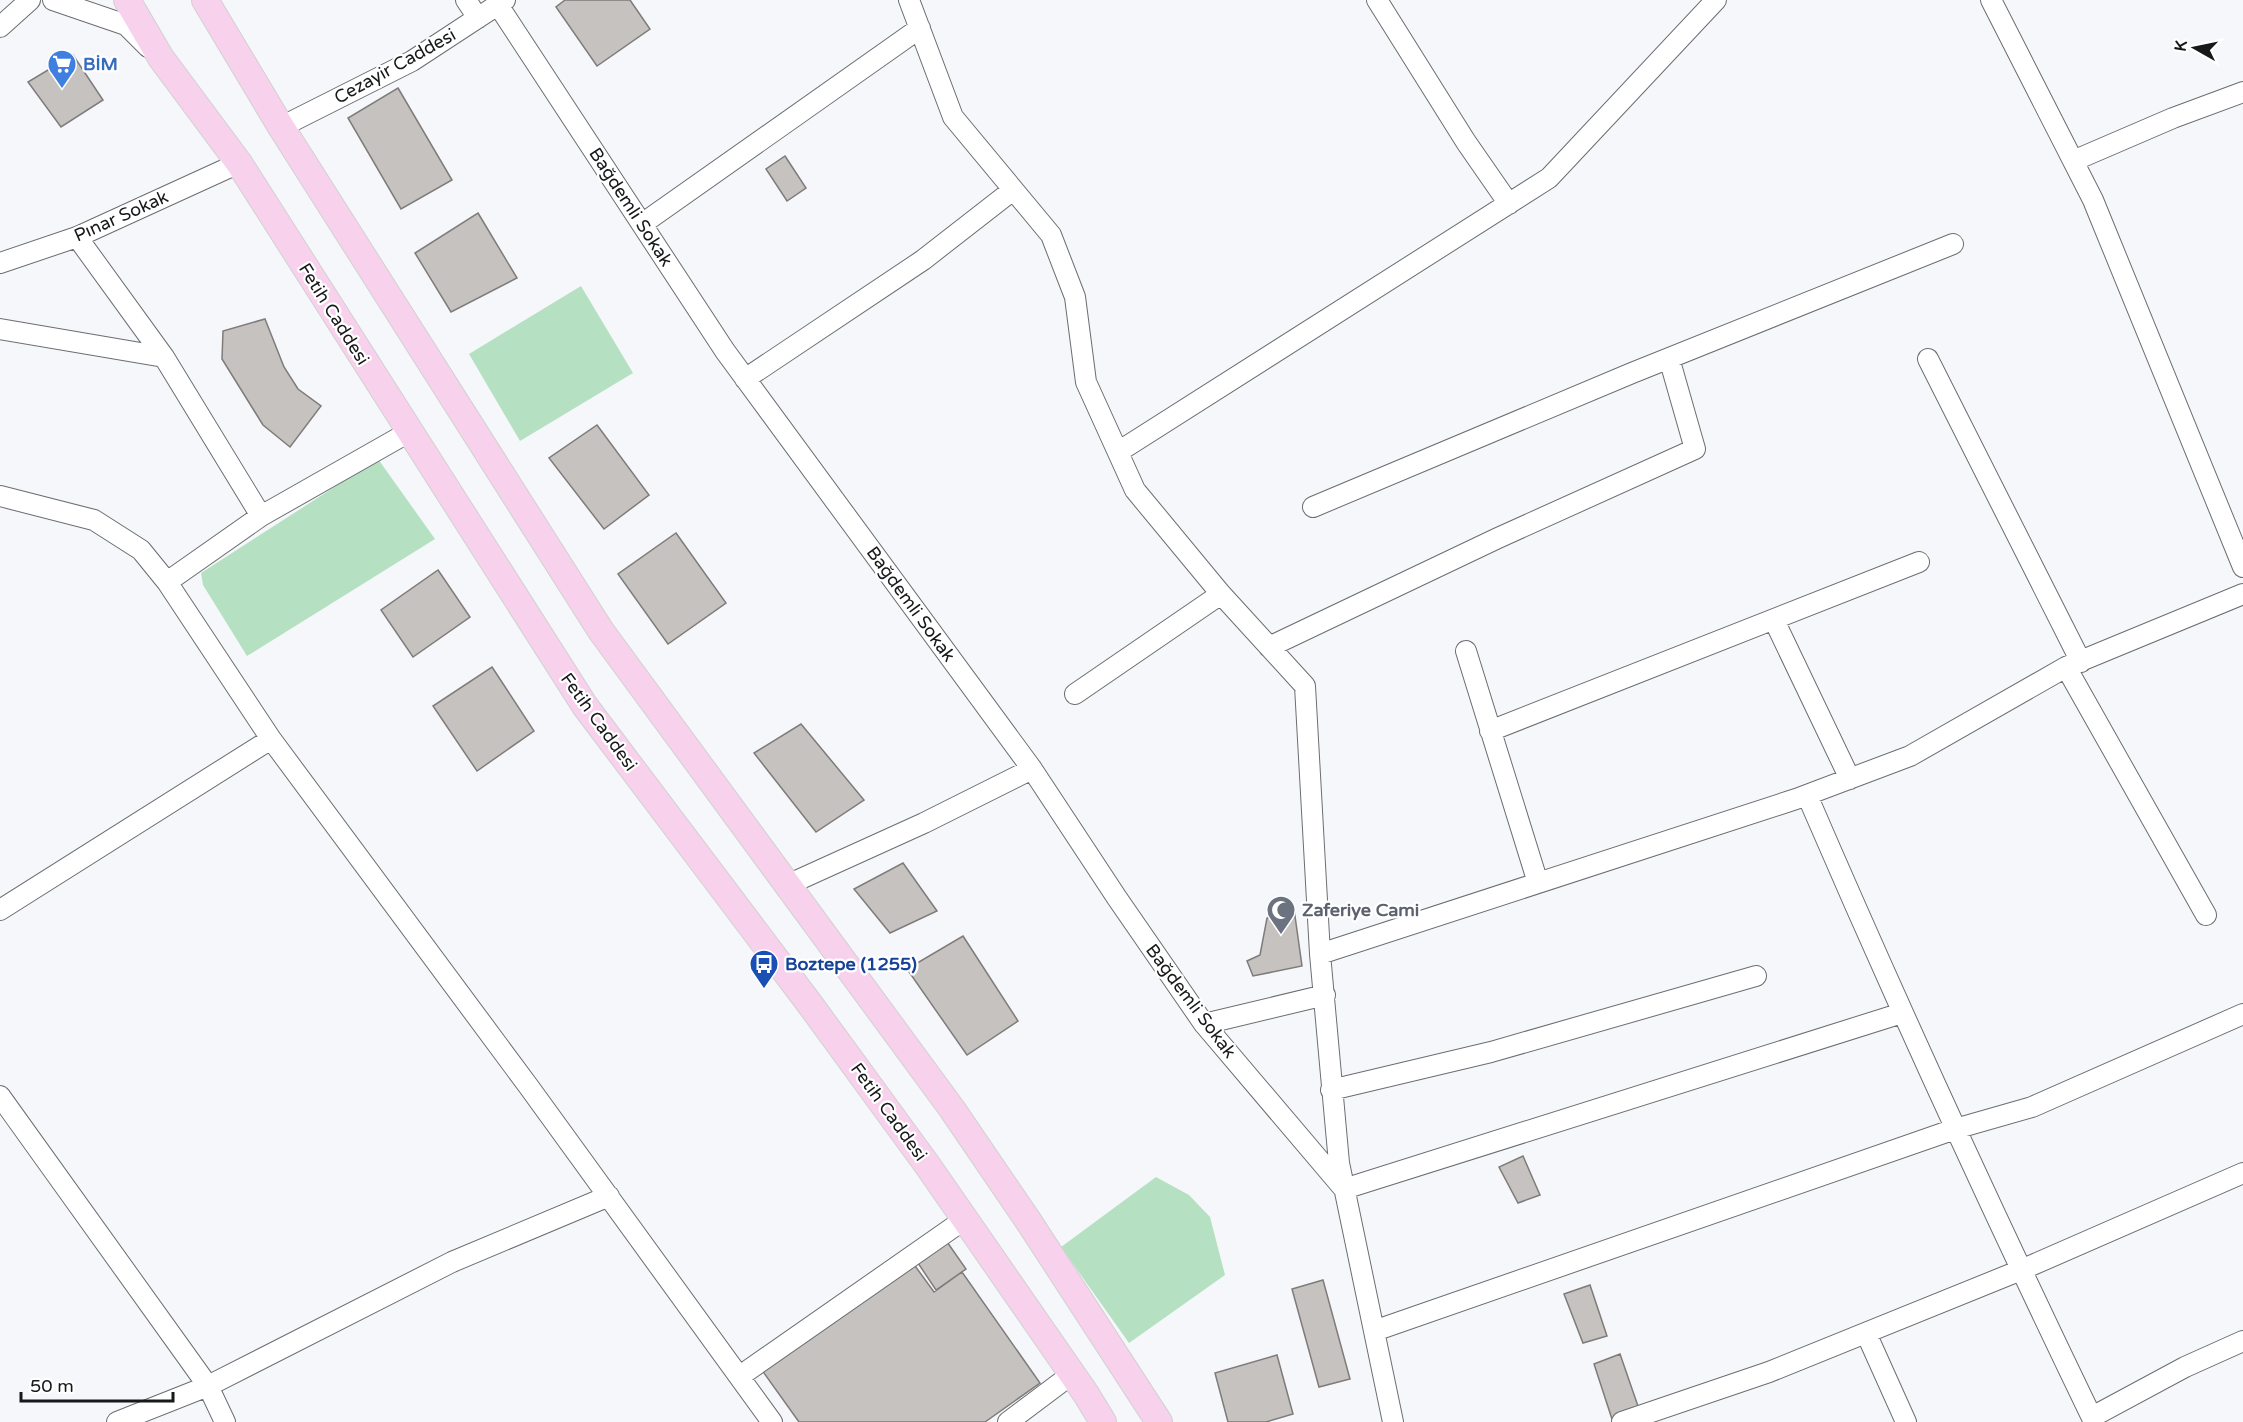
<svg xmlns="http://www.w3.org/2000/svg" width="2243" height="1422" viewBox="0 0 2243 1422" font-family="'Varela Round',sans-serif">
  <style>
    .green { fill: #b5e1c2 }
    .building { fill: #c6c2c0; stroke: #7f7b7a; stroke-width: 1.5 }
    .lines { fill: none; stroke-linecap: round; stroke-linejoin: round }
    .minor-casing { stroke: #6b6e70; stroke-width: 22 }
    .major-casing { stroke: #d1d1d1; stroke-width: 28 }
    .minor { stroke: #fff; stroke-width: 20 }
    .major { stroke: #f8d1ec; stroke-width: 26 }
    .labels { text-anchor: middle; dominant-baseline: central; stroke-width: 4.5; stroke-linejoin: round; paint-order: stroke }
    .shop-label { font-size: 18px; font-weight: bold; fill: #366cbe; stroke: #fff; text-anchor: start }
    .street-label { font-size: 18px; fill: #171819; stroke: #fff }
    .worship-label { font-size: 18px; font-weight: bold; fill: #5b616d; stroke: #fff; text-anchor: start }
    .transit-label { font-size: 18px; font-weight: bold; fill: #164399; stroke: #fff; text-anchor: start }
  </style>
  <rect width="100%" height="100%" fill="#f5f7fa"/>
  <path class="green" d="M581,286l52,87 -113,68 -51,-87z
    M378,459l57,80 -188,117 -44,-71 -2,-12z
    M1156,1177l33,18 21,22 15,58 -96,68 -68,-96z"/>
  <path class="building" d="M565,0h65l20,29 -53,37 -41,-59z
    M73,55l30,45 -42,27 -33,-45z
    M398,88l54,92 -51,29 -53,-91z
    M785,156l21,32 -19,13 -21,-32z
    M478,213l39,65 -66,34 -36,-59z
    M265,319l19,48 14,22 23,17 -31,41 -27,-22 -41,-66 1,-28z
    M597,425l52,70 -45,34 -55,-71z
    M676,533l50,70 -58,41 -50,-70z
    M438,570l32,47 -57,40 -32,-47z
    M492,667l42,64 -57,40 -44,-65z
    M801,724l63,76 -48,32 -62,-79z
    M903,863l34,48 -47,22 -36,-44z
    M1294,909l8,57 -49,10 -6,-15 13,-6 7,-37z
    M963,936l55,85 -51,34 -60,-86z
    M1523,1156l17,39 -22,8 -19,-36z
    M945,1239l21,30 -30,21 -20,-30z
    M910,1259l24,33 28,-20 78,111 -55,39h-186l-40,-56z
    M1323,1280l27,99 -31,8 -27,-98z
    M1590,1285l17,51 -24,7 -19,-49z
    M1620,1354l19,55 -27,10 -18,-55z
    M1277,1355l16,59 -27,8h-38l-13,-49z"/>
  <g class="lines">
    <g class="minor-casing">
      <path id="minor" d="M53,0l73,25 22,22
        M466,0l12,18
        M909,0l44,117 98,118 24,62 11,85 49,108 86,104 84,92 15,268 19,209 54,259
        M1377,0l89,142 43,62
        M1991,0l102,200 150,367
        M498,5l227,346 307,418 85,129 87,126 140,165 558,-176
        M0,27l30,-27
        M281,127l131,-66 93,-61
        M2073,161l100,-43 70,-26
        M642,224l278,-196
        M77,237l87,120 97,159
        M0,263l77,-26 162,-74
        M0,329l164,28
        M1928,359l153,303
        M745,379l178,-119 90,-70
        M1118,452l431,-274 167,-178
        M0,496l94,24 47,30 26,32 104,157 258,348 243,335
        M1313,507l319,-134 321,-129
        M167,582l94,-66 148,-84
        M1774,620l76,159
        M1269,647l229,-109 197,-89 -26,-91
        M1466,651l72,232
        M2066,667l140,248
        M1075,694l146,-100
        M1490,731l429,-169
        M1807,795c91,211 187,420 287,627
        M785,886l139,-63 108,-54
        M0,910l271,-171
        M1320,954l476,-155 114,-43 156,-89 177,-73
        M1204,1024l121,-29
        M1331,1090l160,-38 265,-76
        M0,1096l208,290 17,36
        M1374,1331l581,-202 77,-22 211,-93
        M1866,1333l40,89
        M740,1376l225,-157
        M2092,1417l93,-50 58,-26
        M117,1422l91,-36 244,-124 157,-66
        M1008,1422l64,-48
        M1622,1422l147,-50 252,-102 222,-97"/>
    </g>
    <g class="major-casing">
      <path id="major" d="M127,0l34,58 78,105 346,543 224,297 119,163 158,228 17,28
        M205,0l76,127 320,504 351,478 77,113 130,200"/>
    </g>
    <use href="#minor" class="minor"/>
    <use href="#major" class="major"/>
  </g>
  <defs>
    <g id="supermarket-pin" transform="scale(1.5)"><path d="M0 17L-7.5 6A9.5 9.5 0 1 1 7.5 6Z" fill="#3f7fe0" stroke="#fff"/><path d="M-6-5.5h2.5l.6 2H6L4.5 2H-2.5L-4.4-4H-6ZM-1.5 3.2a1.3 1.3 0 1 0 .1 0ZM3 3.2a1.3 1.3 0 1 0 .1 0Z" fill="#fff"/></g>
    <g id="mosque-pin" transform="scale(1.5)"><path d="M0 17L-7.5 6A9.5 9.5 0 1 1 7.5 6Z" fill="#6b7280" stroke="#fff"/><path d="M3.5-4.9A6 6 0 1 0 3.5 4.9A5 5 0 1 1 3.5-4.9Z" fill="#fff"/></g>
    <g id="bus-pin" transform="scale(1.5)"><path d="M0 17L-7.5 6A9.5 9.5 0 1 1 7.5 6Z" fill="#1a4fb4" stroke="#fff"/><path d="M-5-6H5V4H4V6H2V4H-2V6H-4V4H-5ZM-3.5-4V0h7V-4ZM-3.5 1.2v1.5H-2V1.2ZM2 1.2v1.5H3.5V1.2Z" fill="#fff"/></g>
  </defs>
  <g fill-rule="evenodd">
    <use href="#supermarket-pin" x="62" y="64"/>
    <use href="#mosque-pin" x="1281" y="910"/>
    <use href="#bus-pin" x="764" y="964"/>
  </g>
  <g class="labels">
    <g class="shop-label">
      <text x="83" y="64">BİM</text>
    </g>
    <g class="street-label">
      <text transform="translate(395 66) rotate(-29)">Cezayir Caddesi</text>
      <text transform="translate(631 207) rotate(57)">Bağdemli Sokak</text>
      <text transform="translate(121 216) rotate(-24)">Pınar Sokak</text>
      <text transform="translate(334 314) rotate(58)">Fetih Caddesi</text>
      <text transform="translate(911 604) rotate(54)">Bağdemli Sokak</text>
      <text transform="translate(599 722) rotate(54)">Fetih Caddesi</text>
      <text transform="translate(1191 1001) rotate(53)">Bağdemli Sokak</text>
      <text transform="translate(889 1112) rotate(54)">Fetih Caddesi</text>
    </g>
    <g class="worship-label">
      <text x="1302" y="910">Zaferiye Cami</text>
    </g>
    <g class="transit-label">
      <text x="785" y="964">Boztepe (1255)</text>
    </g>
  </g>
  <g transform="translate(2195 48) rotate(279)" stroke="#ffffff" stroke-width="4.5" paint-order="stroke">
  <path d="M0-4.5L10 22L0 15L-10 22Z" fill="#171819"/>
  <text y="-9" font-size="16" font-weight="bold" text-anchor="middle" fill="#171819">K</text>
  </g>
  <path d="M21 1392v9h152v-9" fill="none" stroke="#171819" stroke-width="3"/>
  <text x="30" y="1392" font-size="18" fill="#171819" stroke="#ffffff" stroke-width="4.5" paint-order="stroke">50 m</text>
</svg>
